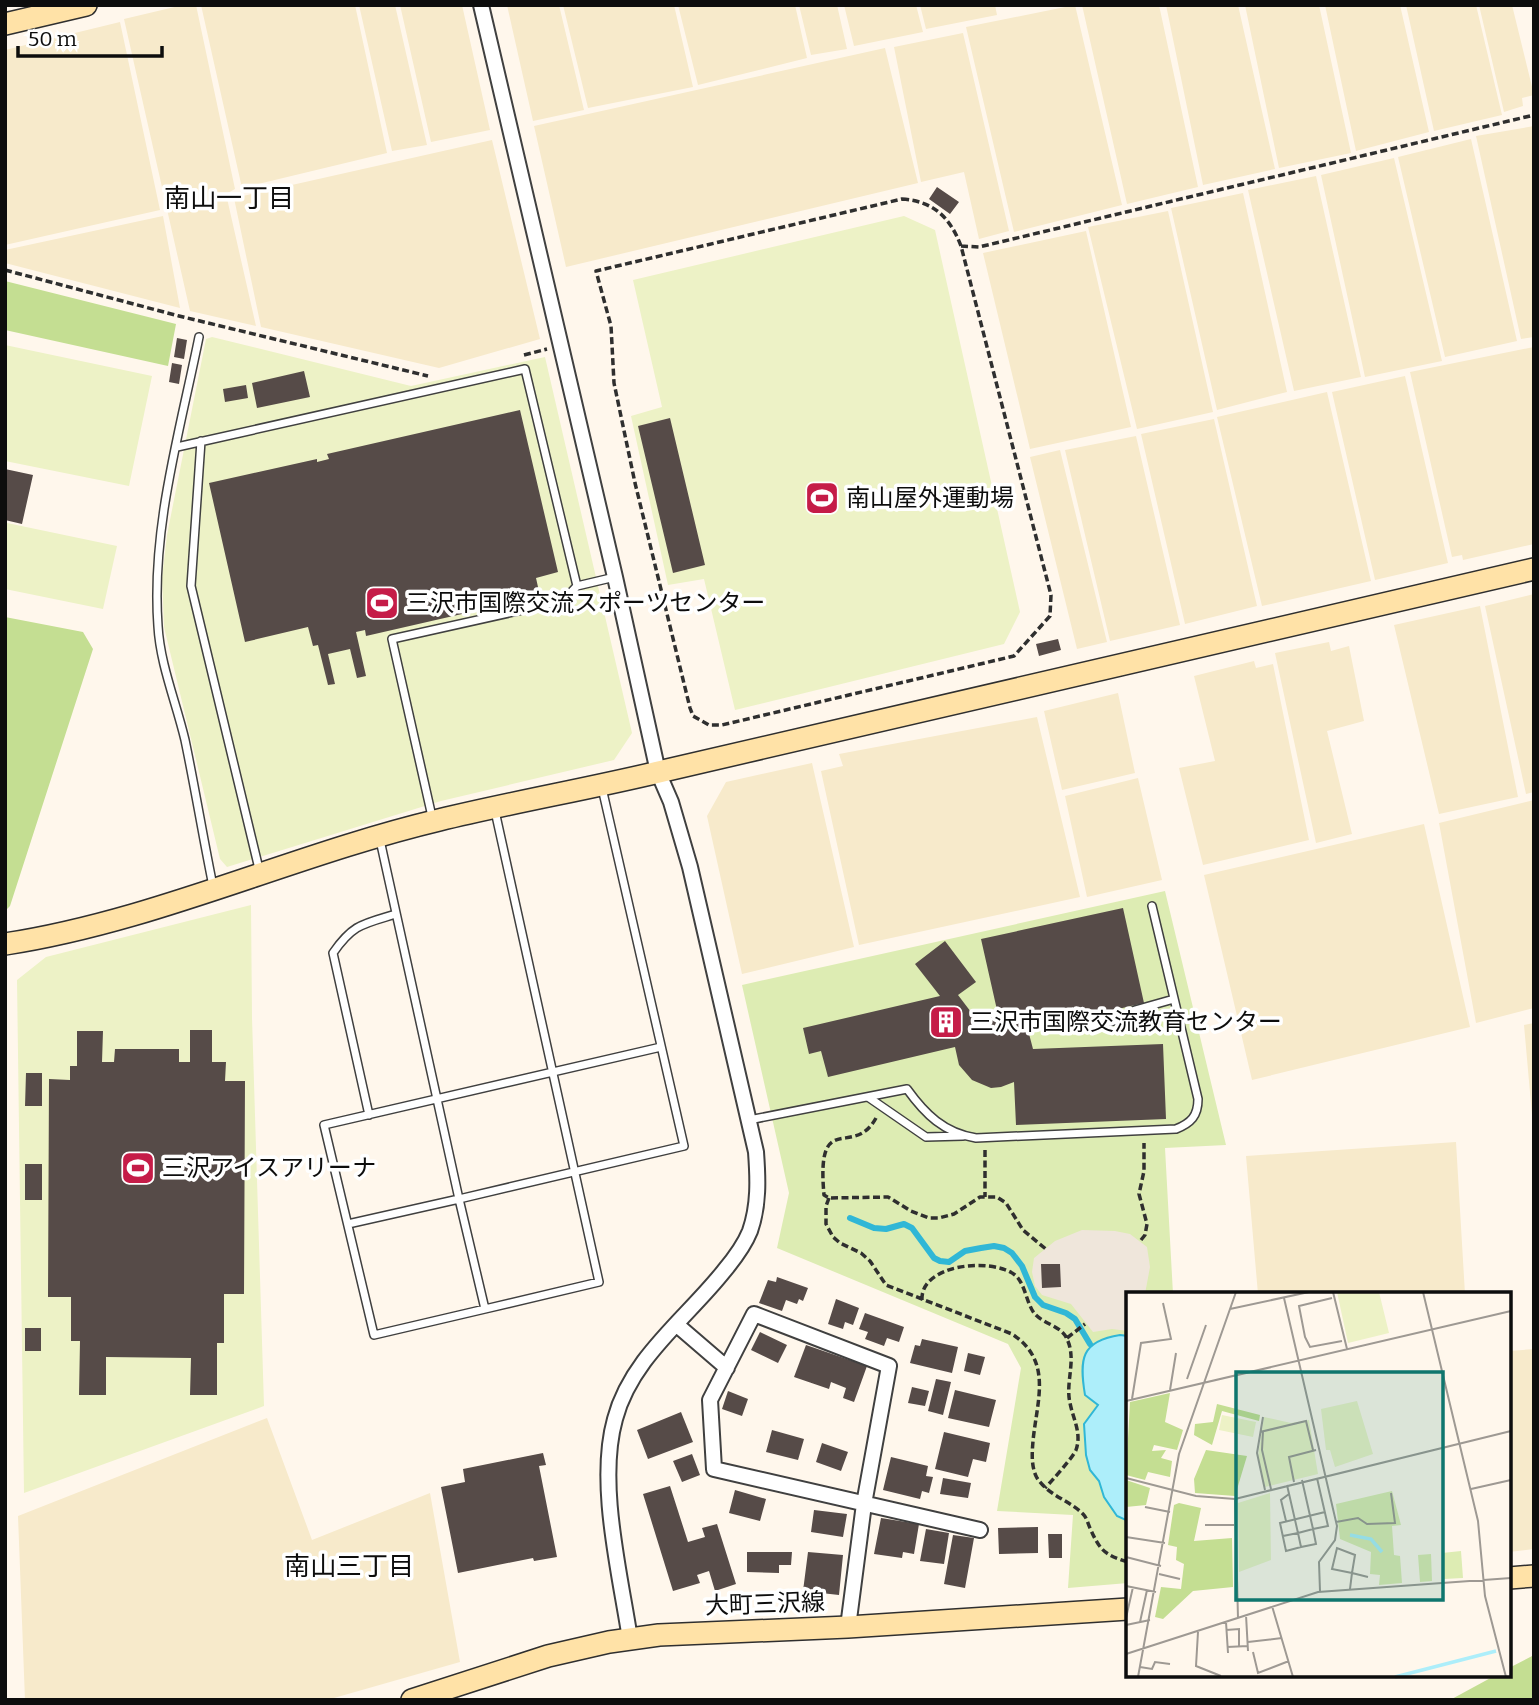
<svg xmlns="http://www.w3.org/2000/svg" width="1539" height="1705" viewBox="0 0 1539 1705" font-family="Bitter,'Noto Sans JP',serif">
  <style>
    .farmland { fill: #f7eacb }
    .green { fill: #ddecb3 }
    .forest { fill: #c4de92 }
    .pitch { fill: #edf2c6 }
    .plaza { fill: #efe6db }
    .water { fill: #adeefa; stroke: #30b7d6; stroke-width: 2 }
    .lines { fill: none; stroke-linecap: round; stroke-linejoin: round }
    .stream { stroke: #30b7d6; stroke-width: 6 }
    .building { fill: #564b48 }
    .lane-casing { stroke: #404040; stroke-width: 10 }
    .street-casing { stroke: #404040; stroke-width: 18 }
    .secondary-casing { stroke: #2f2f2f; stroke-width: 24 }
    .path { stroke: #2f2f2f; stroke-width: 3.5; stroke-dasharray: 7 3.5; stroke-linecap: butt }
    .lane { stroke: #fff; stroke-width: 7 }
    .street { stroke: #fff; stroke-width: 14 }
    .secondary { stroke: #ffe2a7; stroke-width: 21 }
    .labels { text-anchor: middle; dominant-baseline: central; stroke-width: 7; stroke-linejoin: round; paint-order: stroke }
    .poi-label { font-size: 24px; fill: #0d0d0d; stroke: #fff; text-anchor: start }
    .street-label { font-size: 24px; fill: #0d0d0d; stroke: #fff }
    .neighbourhood-label { font-size: 26px; fill: #0d0d0d; stroke: #fff }
    .inset-river { fill: none; stroke: #adeefa; stroke-width: 3.5 }
    .inset-road { fill: none; stroke: #9e9993; stroke-width: 2 }
    .view { fill: #0f766e; fill-opacity: 0.15; stroke: #0f766e; stroke-width: 3.5 }
    .inset-edge { fill: none; stroke: #0d0d0d; stroke-width: 3.5 }
  </style>
  <rect width="100%" height="100%" fill="#fff7ec"/>
  <path class="farmland" d="M183,5h13l39,184 -9,5 30,132 -66,-15 -66,-292z
    M201,5h154l32,148 -145,35z
    M359,5h36l32,140 -35,6z
    M400,5h62l28,125 -59,12z
    M507,5h52l25,105 -51,11z
    M563,5h111l19,82 -105,21z
    M678,5h117l12,53 -109,27z
    M799,5h38l10,44 -36,6z
    M844,5h72l7,27 -69,14z
    M920,5h75l2,10 -71,14z
    M1075,5l47,200 -108,27 -48,-205z
    M1082,5h77l39,182 -71,17z
    M1166,5h72l37,164 -72,16z
    M1245,5h74l32,148 -72,15z
    M1325,5h75l29,127 -73,19z
    M1406,5h70l26,110 -68,16z
    M1479,5h33l22,90 -12,3 1,8 -19,6z
    M120,22l40,188 -155,35v-195z
    M963,33l46,198 -30,8 -15,-67 -43,10 -27,-135z
    M885,48l33,135 -352,84 -32,-141z
    M1534,126v211l-13,2 -45,-203z
    M1471,139l46,202 -72,16 -47,-200z
    M492,140l48,199 -101,29 -178,-41 -27,-129z
    M1394,158l48,203 -77,16 -44,-202z
    M1316,176l45,201 -67,14 -46,-201z
    M1243,193l44,199 -70,18 -46,-202z
    M1168,211l45,201 -76,17 -49,-202z
    M163,216l17,92 -175,-45v-13z
    M1086,231l45,196 -101,22 -47,-196z
    M1534,347v197l-71,16 -1,-5 -10,2 -42,-185z
    M1405,376l43,187 -73,17 -43,-188z
    M1327,392l44,189 -109,25 -45,-189z
    M1214,419l43,187 -72,18 -44,-190z
    M1136,436l44,189 -70,16 -45,-191z
    M1060,450l47,192 -30,7 -47,-192z
    M1534,594v198l-8,2 -41,-188z
    M1480,606l38,191 -79,17 -45,-189z
    M1329,642l2,9 18,-5 15,75 -37,10 25,103 -36,9 -41,-190z
    M1254,661l2,7 17,-4 36,176 -106,25 -24,-97 36,-7 -21,-85z
    M1118,693l17,80 -73,17 -18,-79z
    M1037,717l43,180 -221,48 -38,-174 22,-5 -4,-12z
    M812,763l42,184 -112,27 -35,-158 19,-34z
    M1138,778l24,102 -75,17 -22,-101z
    M1534,800v208l-58,15 -37,-200z
    M1424,824l46,203 -218,53 -48,-205z
    M1534,1023v91l-2,1 -8,-90z
    M1456,1142l9,152h-207l-12,-138z
    M1534,1349v200l-25,3v-201z
    M267,1418l45,122 118,-47 30,169 -133,38h-302l-7,-184z"/>
  <path class="green" d="M1165,891l61,254 -61,3 8,146h-45v289l-60,5 5,-73 -76,-4 24,-143 -13,-24 -231,-96 12,-55 -47,-208z"/>
  <path class="forest" d="M5,281l171,43 -8,42 -163,-36z
    M5,617l78,15 10,17 -83,257 -5,5z
    M1534,1655v45h-84l46,-25h13v-7z"/>
  <path class="pitch" d="M904,216l31,14 85,382 -16,32 -269,66 -31,-131 -36,6 -37,-169 31,-9 -29,-127z
    M212,337l199,49 134,-29 87,376 -18,27 -173,41 -214,66 -7,-8 -56,-232 -2,-49 5,-43 39,-196z
    M5,345l147,31 -23,110 -124,-25z
    M7,523l110,23 -14,63 -98,-20z
    M251,905l1,113 12,388 -240,87 -7,-513 29,-23z"/>
  <path class="plaza" d="M1082,1230l33,1 15,3 17,13 3,20 -5,27h-17v37l-16,-2 -19,3 -22,-28 -29,-9 -7,-9 -3,-14 2,-14 21,-17z"/>
  <path class="water" d="M1120,1335l8,1v185l-11,-5 -13,-19 -5,-16 -9,-11 -4,-15 -2,-31 14,-19 -13,-10c-6,-36 -4,-54 35,-60z"/>
  <g class="lines">
    <path class="stream" d="M850,1218l24,10 12,1 18,-5 8,4 22,30 6,3 9,1 16,-11 16,-3 13,-2 10,2 8,5 10,13 13,31 8,8 23,8 9,6 15,25"/>
  </g>
  <path class="building" d="M937,187l22,15 -9,12 -21,-15z
    M177,338l10,2 -3,19 -10,-2z
    M172,363l10,2 -3,19 -10,-2z
    M304,371l6,26 -53,11 -5,-25z
    M246,385l2,13 -23,4 -2,-13z
    M520,410l38,162 -22,6 4,18 -174,40 -1,-6 -9,2 10,44 -9,2 -7,-29 -22,5 7,30 -7,1 -10,-40 -5,1 -5,-19 -63,15 -36,-159 108,-24v3l12,-3 -2,-5z
    M670,418l35,147 -32,8 -35,-147z
    M5,469l28,6 -11,49 -17,-4z
    M1058,639l3,11 -22,6 -3,-12z
    M1123,908l21,95 -116,27 5,19 130,-5 3,75 -150,6 -2,-43 -13,5 -10,1 -19,-8 -13,-15 -4,-18 -127,30 -7,-26 -12,3 -6,-26 137,-32 -25,-32 30,-23 31,41 -18,13 16,21 14,-6h9l-16,-71z
    M190,1030h22v32h14l-1,19h20l-1,213h-20v49h-7v52h-27l1,-37 -85,-1v38h-27l1,-54h-9v-44h-23l1,-218 21,1v-14h7v-35h26l-1,31h12l1,-13h64v13h11z
    M26,1073h16v33h-17z
    M25,1164h17v36h-17z
    M1041,1264h19l1,23 -19,1z
    M777,1277l31,11 -5,13 -4,-2 -2,5 -11,-4 -4,11 -23,-8 9,-23 8,2z
    M836,1299l23,9 -6,17 -8,-3 -2,7 -15,-5z
    M865,1313l39,14 -5,15 -12,-4 -3,8 -19,-7 3,-7 -9,-3z
    M25,1328h16v23h-16z
    M760,1332l27,13 -9,18 -27,-13z
    M922,1339l36,8 -6,26 -42,-10 5,-18 5,1z
    M806,1345l61,21 -13,36 -11,-4 3,-10 -15,-6 -2,7 -35,-12z
    M968,1353l17,4 -5,18 -16,-4z
    M936,1379l15,3 -8,33 -15,-4z
    M912,1387l17,4 -4,15 -17,-3z
    M955,1390l41,10 -7,27 -41,-9z
    M728,1391l20,8 -6,17 -20,-7z
    M681,1412l12,30 -45,17 -11,-29z
    M772,1430l32,9 -6,21 -32,-8z
    M944,1432l46,11 -4,19 -13,-3 -5,18 -33,-8z
    M822,1443l26,9 -7,19 -25,-9z
    M543,1453l3,12 -7,1 18,91 -23,4 -1,-3 -75,15 -17,-86 24,-5 -2,-13z
    M692,1454l8,21 -18,7 -9,-21z
    M891,1457l37,9 -2,10 7,1 -4,16 -7,-2 -2,8 -37,-9z
    M943,1478l28,5 -3,15 -28,-4z
    M670,1486l18,56 17,-5 -3,-9 15,-4 19,60 -21,7 -6,-20 -12,4 3,8 -27,8 -30,-97z
    M735,1490l31,9 -6,22 -31,-8z
    M814,1510l33,4 -4,23 -32,-5z
    M881,1518l38,6 -5,30 -11,-2 -1,6 -28,-4z
    M1038,1527v26l-39,1 -1,-26z
    M926,1529l23,4 -5,31 -24,-3z
    M1048,1534h14v24h-13z
    M953,1535l21,3 -9,50 -21,-4z
    M747,1552h45l-1,13h-12v8l-32,-1z
    M808,1552l35,3 -4,40 -36,-4z"/>
  <g class="lines">
    <g class="lane-casing">
      <path id="lane" d="M199,337c-19,94 -48,192 -41,289 2,38 18,76 27,114 10,48 18,97 28,146
        M201,441l-10,145 69,287
        M177,447l348,-78 52,217
        M495,811l104,471 -114,27 -26,-110 225,-53 -82,-358
        M433,821l-41,-182 171,-38 14,-15 38,-9
        M1085,1027l33,-7 17,-10 39,-11
        M868,1097l58,40 37,-1
        M369,1115l-36,-162c20,-29 30,-29 63,-39
        M749,1120l158,-31c18,25 37,44 69,49l200,-9c15,-6 22,-13 22,-30l-46,-193
        M348,1224l111,-25 -79,-359
        M485,1309l-111,26 -50,-210 337,-78"/>
    </g>
    <g class="street-casing">
      <path id="street" d="M481,5l134,572 43,195 13,30 19,65 66,285c2,27 3,53 -6,79 -6,15 -16,28 -26,40 -37,47 -93,87 -109,148 -18,64 5,154 15,220
        M677,1325l50,43
        M848,1627l16,-123 25,-138 -135,-52 -44,86 4,69 266,61"/>
    </g>
    <g class="secondary-casing">
      <path id="secondary" d="M5,24l81,-19
        M5,944c150,-23 287,-89 434,-124 74,-18 149,-31 224,-49 290,-66 580,-135 871,-202
        M1509,1578l25,-2
        M412,1700l136,-44 61,-14 50,-7 189,-8 280,-18"/>
    </g>
    <path class="path" d="M902,199c31,2 48,18 59,47l90,349 -1,21 -36,40 -292,69h-13l-16,-9 -3,-8 -55,-225 -21,-100 -3,-57 -15,-55z
      M961,246l18,1 555,-132
      M5,270l174,46 249,60
      M524,355l23,-6
      M876,1118c-23,42 -60,-11 -52,77l5,3 59,-1 23,14 18,7h10l15,-4 26,-17h17l9,6 17,27 24,20
      M985,1150v47
      M829,1198l-3,8v18l7,13 7,6 21,10 9,8 16,24 126,49c41,27 25,66 21,107 -1,12 -2,26 4,37 12,18 32,22 46,36 4,4 5,10 7,14 10,23 15,27 38,34
      M1141,1240l4,-5 2,-11 -8,-30 5,-23v-28
      M922,1300c-2,-36 70,-43 93,-25 10,8 11,27 19,38 9,11 28,13 33,26 10,21 -2,43 3,64 3,16 12,30 6,47 -2,6 -25,32 -31,38
      M1067,1338l18,-14"/>
    <use href="#lane" class="lane"/>
    <use href="#street" class="street"/>
    <use href="#secondary" class="secondary"/>
  </g>
  <defs>
    <g id="stadium-square" transform="scale(1.75)"><rect x="-9" y="-9" width="18" height="18" rx="4" fill="#c51c48" stroke="#fff"/><path d="M0-5a6.5 5 0 1 0 0 10a6.5 5 0 1 0 0-10ZM-3.5-1.8h7v3.6h-7Z" fill="#fff"/></g>
    <g id="building-square" transform="scale(1.75)"><rect x="-9" y="-9" width="18" height="18" rx="4" fill="#c51c48" stroke="#fff"/><path d="M-4-6H4V6H1V3H-1V6H-4ZM-2.5-4.3h1.7v1.8h-1.7ZM.8-4.3h1.7v1.8H.8ZM-2.5-1h1.7V.8h-1.7ZM.8-1h1.7V.8H.8Z" fill="#fff"/></g>
  </defs>
  <g fill-rule="evenodd">
    <use href="#stadium-square" x="822" y="498"/>
    <use href="#stadium-square" x="382" y="603"/>
    <use href="#building-square" x="946" y="1022"/>
    <use href="#stadium-square" x="138" y="1168"/>
  </g>
  <g class="labels">
    <g class="poi-label">
      <text x="846" y="498">南山屋外運動場</text>
      <text x="406" y="603">三沢市国際交流スポーツセンター</text>
      <text x="970" y="1022">三沢市国際交流教育センター</text>
      <text x="162" y="1168">三沢アイスアリーナ</text>
    </g>
    <g class="street-label">
      <text transform="translate(765 1604) rotate(-2)">大町三沢線</text>
    </g>
    <g class="neighbourhood-label">
      <text x="229" y="198">南山一丁目</text>
      <text x="349" y="1566">南山三丁目</text>
    </g>
  </g>
  <g transform="translate(1126 1292)">
    <rect width="385" height="385" fill="#fff7ec"/>
    <path d="M266,199l9,34 -9,1 2,29 6,1 2,27 -23,2 1,-10 -10,-1 1,-22 -31,-13 -4,-35zM335,259l2,27 -19,1 -2,-26zM305,262l1,27 -12,1 -2,-27z" fill="#ddecb3"/>
    <path d="M44,101l-5,29 18,8 -6,20 -23,-5 -2,6 14,-1 -5,8 11,3 -2,16 -22,-5 -3,8 -19,-5 4,-73zM91,112l43,11 -1,6 -37,-10 -10,34 -18,-10 1,-11 18,-2zM80,158l41,6 -12,40 -40,-3 -1,-14zM0,188l24,8 -4,17 -20,2zM53,211l22,5 -7,33 38,-3 1,49 -40,4 -30,28 -8,-2 6,-30 20,2 3,-25 -8,-4 1,-13 -9,-2 6,-40z" fill="#c4de92"/>
    <path d="M211,0h42l10,41 -41,10zM231,109l16,53 -38,13 -5,-17h-4l-5,-41zM96,123l34,7 -3,15 -34,-7zM138,125l27,6 18,-3 9,54 -53,13 -7,-31zM144,201l1,67 -32,12 -1,-69z" fill="#edf2c6"/>
    <path class="inset-river" d="M224,243l21,4 11,13M269,385l101,-26"/>
    <path class="inset-road" d="M207,0l14,57M297,0l55,229 7,75 21,81M158,6l53,228 -2,14 -16,22 1,29M206,6l-33,8 6,31 5,10 32,-6M104,17l79,-17M61,87l19,-54M44,98l6,-37M6,107l9,-56 30,-4 -8,-36M0,109l385,-90M137,125l-6,36 8,37M137,139l-1,19 9,39M134,140l46,-11 7,29M0,186l70,18 39,3 276,-68M176,188l11,49 3,15 -15,3 -3,-14 15,-4 15,-3 -11,-48M168,190l-5,-25 27,-7M345,197l40,-9M109,207l3,119M19,215l25,5M160,229l-5,-21 8,-6M210,230l22,-4 9,6 28,-1 -4,-30M79,233h29M157,244l15,-3 -11,-48M0,245l39,6M175,255l-15,4 -6,-28 45,-11M0,265l35,9M33,282l21,5M0,294l30,6M224,297l2,-16 3,-18 -18,-7 -5,21 20,4 16,4M146,314l21,71M120,323l2,36M0,326l7,-31M14,330l7,-32M100,330l2,31M0,333l24,-5M100,338l13,-1v18M72,340l-2,34 25,10M122,350l34,-4M101,355l21,-1M127,360l5,21 31,-12M0,362l192,-62 193,-14M14,375l12,2 3,-7 15,2M12,385l41,-223 57,-162"/>
    <path class="view" d="M110,80h207v228h-207z"/>
    <rect width="385" height="385" class="inset-edge"/>
  </g>
  <rect width="1539" height="1705" fill="none" stroke="#0d0d0d" stroke-width="14"/>
  <path d="M18 46v10h144v-10" fill="none" stroke="#0d0d0d" stroke-width="3.5"/>
  <text x="28" y="46" font-size="21" fill="#0d0d0d" stroke="#ffffff" stroke-width="5" paint-order="stroke">50 m</text>
</svg>
